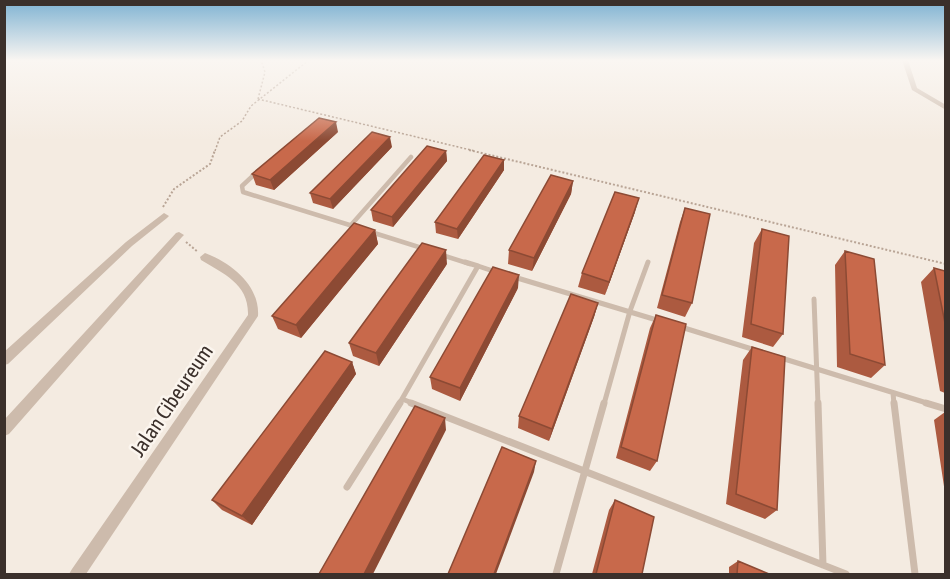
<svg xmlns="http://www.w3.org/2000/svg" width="950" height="579" viewBox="0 0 950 579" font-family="'Asap Condensed',sans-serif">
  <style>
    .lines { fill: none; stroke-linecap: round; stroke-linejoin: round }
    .path-far1 { stroke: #b9a596; stroke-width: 1.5; stroke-dasharray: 2 2; stroke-linecap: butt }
    .path { stroke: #b9a596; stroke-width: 2; stroke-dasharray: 2 2; stroke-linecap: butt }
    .lane-far2 { stroke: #cdbbac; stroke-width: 4.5 }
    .lane-far1 { stroke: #cdbbac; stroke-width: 5 }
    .lane { stroke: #cdbbac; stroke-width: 7 }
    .street { fill: #cdbbac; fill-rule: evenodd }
    .wall { fill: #ac5a40 }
    .shaded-wall { fill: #8c4a34 }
    .building { fill: #c8694b; stroke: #8c4a34; stroke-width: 1.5 }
    .labels { text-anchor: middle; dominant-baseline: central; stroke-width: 5; stroke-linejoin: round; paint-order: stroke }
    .near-street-label { font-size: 21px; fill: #3b302b; stroke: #fbf5ee }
  </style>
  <rect width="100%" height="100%" fill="#f4ebe1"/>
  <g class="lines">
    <path class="path-far1" d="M258,99l217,52
      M258,99l7,-27 -4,-12
      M215,151l5,-14 22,-16 9,-15 58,-46"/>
    <path class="path" d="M469,150l477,114
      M163,207l11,-18 36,-25 5,-14
      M186,242l12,10"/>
    <path class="lane-far2" d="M258,171l-16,15 1,6 113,35
      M351,225l60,-68
      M371,232l54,17
      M439,254l31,10"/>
    <path class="lane-far1" d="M465,262l13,4
      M514,277l146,44
      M814,299l4,105
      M681,327l74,23
      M778,357l152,47
      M893,393l1,11
      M402,399l76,-133 18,6
      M399,404l3,-5 13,5
      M604,404l26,-93 18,-49"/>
    <path class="lane" d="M411,403l435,171
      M818,403l5,162
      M894,403l21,171
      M926,403l20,6
      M347,487l53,-84
      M556,574l48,-171"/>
    <path class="street" d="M902,60h6l9,28 29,17v5l-34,-20z
      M164,213l5,3 -2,2 -35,28 -124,118 -4,1v-13l122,-110z
      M179,232l5,3 -2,2 -173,197 -5,2v-16l172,-187z
      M205,253c27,10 55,33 53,63l-172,258h-17l3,-5 176,-254c1,-31 -24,-41 -47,-55l-1,-3z"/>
  </g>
  <path class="wall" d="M338,132l-64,58 -18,-5 -4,-11z
    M392,147l-59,62 -20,-6 -3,-10z
    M446,151l1,10 -54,66 -20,-6 -2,-11z
    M504,160v10l-46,69 -22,-6 -1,-11z
    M573,181l-2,13 -39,77 -24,-7 1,-14z
    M685,208l7,95 -7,14 -28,-9 23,-86z
    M635,212l-30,83 -27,-8 4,-14z
    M762,229l21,105 -10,13 -31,-10 12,-94z
    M375,230l3,14 -77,94 -23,-9 -6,-13z
    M845,251l40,114 -14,13 -34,-11 -2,-102z
    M447,264l-68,102 -26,-10 -4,-13z
    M934,268l11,3v122l-5,-2 -19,-109z
    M518,288l-58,113 -28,-12 -2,-12z
    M598,303l-4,14 -45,124 -31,-13 1,-12z
    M656,315l1,146 -7,10 -34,-13 34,-130z
    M752,347l25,163 -12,9 -39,-15 17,-144z
    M352,362l4,12 -104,151 -30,-15 -10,-10z
    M945,412v81l-11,-73z
    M615,500l27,74h-50l17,-64z
    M738,561l31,13h-40v-7z"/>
  <path class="shaded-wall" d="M336,122l2,10 -64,58 -4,-10z
    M390,137l2,10 -59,62 -3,-10z
    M446,151l1,10 -54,66 -1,-10z
    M504,160v10l-46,69 -1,-10z
    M573,181l-2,13 -39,77 2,-13z
    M639,198l-4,14 -30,83 4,-13z
    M375,230l3,14 -77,94 -5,-13z
    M446,250l1,14 -68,102 -3,-13z
    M519,275l-1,13 -58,113v-13z
    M598,303l-4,14 -45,124 3,-12z
    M352,362l4,12 -104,151 -10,-9z
    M445,418l1,12 -73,144h-9z
    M536,461l-2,11 -38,102h-2z"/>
  <path class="building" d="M319,118l17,4 -66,58 -18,-6z
    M372,132l18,5 -60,62 -20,-6z
    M427,146l19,5 -54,66 -21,-7z
    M484,155l20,5 -47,69 -22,-7z
    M551,175l22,6 -39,77 -25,-8z
    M615,192l24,6 -30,84 -27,-9z
    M685,208l25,6 -18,89 -30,-8z
    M354,223l21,7 -79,95 -24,-9z
    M762,229l27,7 -6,98 -32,-10z
    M422,243l24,7 -70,103 -27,-10z
    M845,251l29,8 11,106 -35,-11z
    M493,267l26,8 -59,113 -30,-11z
    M934,268l11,3v52z
    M571,294l27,9 -46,126 -33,-13z
    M656,315l30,9 -29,137 -36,-14z
    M752,347l33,10 -8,153 -41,-16z
    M325,351l27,11 -110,154 -30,-16z
    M415,406l30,12 -81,156h-45z
    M502,447l34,14 -42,113h-46z
    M615,500l39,17 -12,57h-46z
    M738,561l31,13h-32z"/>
  <linearGradient id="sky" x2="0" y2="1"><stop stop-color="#7eb2d2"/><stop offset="0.43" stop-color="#faf6f2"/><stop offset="1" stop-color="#faf6f2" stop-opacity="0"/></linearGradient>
  <rect width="950" height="141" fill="url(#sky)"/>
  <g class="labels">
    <g class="near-street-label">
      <text transform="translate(171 400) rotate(-56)">Jalan Cibeureum</text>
    </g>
  </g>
  <rect width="950" height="579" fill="none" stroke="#3b302b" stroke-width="12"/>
</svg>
